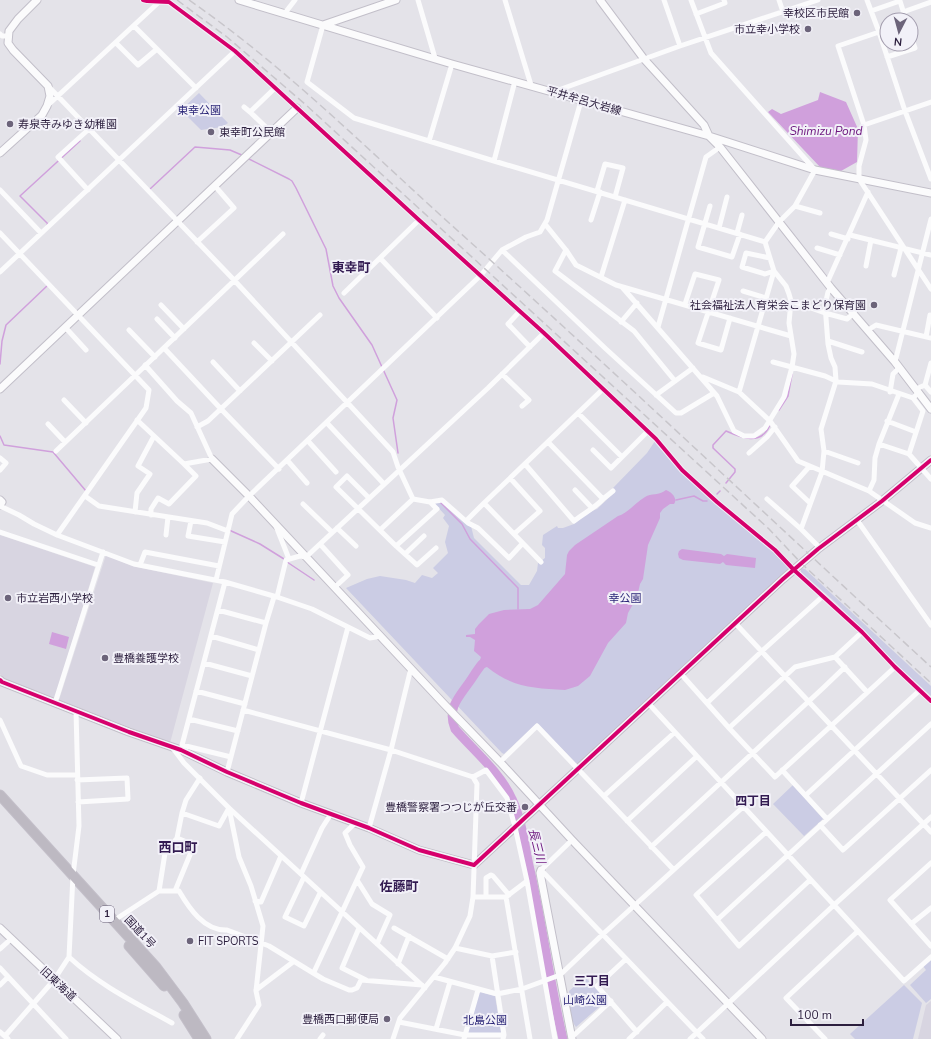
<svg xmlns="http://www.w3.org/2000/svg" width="931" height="1039" viewBox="0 0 931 1039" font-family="'Nunito Sans','Noto Sans JP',sans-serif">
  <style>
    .built { fill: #d8d5e1 }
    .green { fill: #cbcce4 }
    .water { fill: #d0a0dc }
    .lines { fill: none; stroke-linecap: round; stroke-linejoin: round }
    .stream { stroke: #d0a0dc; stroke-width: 1.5 }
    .river { stroke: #d0a0dc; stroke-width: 9 }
    .secondary-casing { stroke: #c2bfc9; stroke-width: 9 }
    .highway-casing { stroke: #c3bfc9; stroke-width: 11 }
    .street { stroke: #fbfbfc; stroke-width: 5 }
    .secondary { stroke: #fbfbfc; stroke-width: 7 }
    .highway { stroke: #bdb9c2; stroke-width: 9 }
    .rail { stroke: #c8c6cb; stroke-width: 1.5; stroke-dasharray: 8 4; stroke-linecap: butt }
    .cycleway-casing { stroke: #f2f1f8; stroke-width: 6 }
    .cycleway { stroke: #d6006c; stroke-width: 4 }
    .poi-dot { fill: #6c647a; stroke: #f2f1f8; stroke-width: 1.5 }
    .labels { text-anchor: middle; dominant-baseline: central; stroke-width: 4; stroke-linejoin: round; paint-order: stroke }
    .shield { fill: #f2f1f8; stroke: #675e76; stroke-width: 1 }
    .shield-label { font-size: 10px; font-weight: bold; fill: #2c1f3e }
    .poi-label { font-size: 11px; fill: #2c1f3e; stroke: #f2f1f8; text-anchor: end }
    .street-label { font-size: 11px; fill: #2c1f3e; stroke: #f2f1f8 }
    .park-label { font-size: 11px; fill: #2c2778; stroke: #f2f1f8 }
    .water-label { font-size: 12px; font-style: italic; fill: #6d157e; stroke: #f2f1f8 }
    .neighbourhood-label { font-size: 12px; font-weight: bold; fill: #321a51; stroke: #f2f1f8 }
    .quarter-label { font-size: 13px; font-weight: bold; fill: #321a51; stroke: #f2f1f8 }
  </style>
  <rect width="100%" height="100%" fill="#e4e3e9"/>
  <path class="built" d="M0,535l95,32 -40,131 -51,-19 -4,-5z
    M106,555l26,11 81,17 -43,160 -111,-43z
    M931,1001v38h-13l8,-34z"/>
  <path class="green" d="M199,93l29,30 -6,4 -21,3 -20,-20z
    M655,441l13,14 106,97 15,15 -1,2 -209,195 -3,-1 -39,-40 -33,31 -2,-1 -156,-165 21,-9 13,-3 26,4 9,3 7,-8 10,3 6,-5 -5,-5 15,-15 -3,-11 4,-16 -6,-8 2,-3 -11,-12 8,-1 29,24 3,12 47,47h8l8,-14 1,-8 7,-5v-10l-3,-3 1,-10 14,-9 1,2h5l11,-4 11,-10 12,-5 18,-17 -2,-4 34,-35z
    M801,568l4,1 126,117v10l-34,-31 -63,-64 -33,-29z
    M793,785l30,34 -19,17 -31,-32z
    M931,959v40l-5,4 -16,-18 16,-15 -3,-4z
    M585,977l21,22v2l-30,26c-7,-8 -6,-26 -7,-36z
    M904,985l18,18 -9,36h-58l-5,-5z
    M481,992l14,4 6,36 -1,2h-31l-1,-2 11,-39z"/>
  <path class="water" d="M820,92l26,10 12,27 -1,33 -16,9 -21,-4 -52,-55 4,-3 9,5 37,-14z
    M666,490c6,2 12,9 8,14h-4l-7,5 -3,4v5l-12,27 -5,34 -3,5 -3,13 -9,16 -2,10 -18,20 -18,33 -12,10 -13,4c-31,-2 -52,-2 -78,-23l-3,1 -5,-5 2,-6 -7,-6 1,-11 -5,-3h-4v-2l9,-1v-5l4,-5 10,-10 15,-4 26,-1 8,-4 27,-31 2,-19 2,-4 6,-6 43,-29c10,-3 17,-13 27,-19 6,-4 14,-1 21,-7z
    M682,549l39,5 3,2 3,-2 29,4 -1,10 -29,-3 -3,-3 -3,2 -37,-4 -4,-2 -1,-4 1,-3z
    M52,632l17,5 -3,12 -17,-5z"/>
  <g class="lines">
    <path class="stream" d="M247,158l42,21 3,2 4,7 30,61 7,37 6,12 33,47 25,55 -4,18 5,35
      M150,189l45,-42 35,3 14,6
      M47,225l1,-1 -28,-28 60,-55
      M0,364l2,-23 4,-16 42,-40
      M779,410l9,-14 4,-22
      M0,436l4,9 49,7 33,39
      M726,483l9,-11v-3l-22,-21v-3l13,-14c16,7 35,15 44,-6
      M717,494l3,-3
      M676,500l18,-4 9,5h4
      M440,502l22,22 8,15 48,49v21
      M229,530l31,14 24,15
      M287,562l27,18"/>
    <path class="river" d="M482,664c-5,6 -9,13 -14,20 -11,15 -21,26 -13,45 19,22 45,43 57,70 9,19 12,41 16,62 14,59 21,119 35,178"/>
    <g class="secondary-casing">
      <path id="secondary" d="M239,0l213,64 257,72 106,34 116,23
        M600,0l44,59 60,66 5,11 11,11 111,141 64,74 36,47
        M323,25l73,-25
        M0,153l42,-38 5,-9 3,-10 -2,-10 -35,-36 -5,-7 1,-12 9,-12 19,-19
        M0,389l297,-281
        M212,459l37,37 195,208 56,58 72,78 190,199
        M0,500l2,2 -2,3
        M0,680l2,2 127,50 52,18 46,22 74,31 68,25 50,22 55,15 309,-286 35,-30 64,-48 49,-41
        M541,870l-1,3 32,166
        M0,928l117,111"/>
    </g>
    <g class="highway-casing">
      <path id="highway" d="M0,795l156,172 27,36 23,36
        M129,946l35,40
        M184,1015l15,24"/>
    </g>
    <path class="street" d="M143,0l4,1 22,1 66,49 184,169 125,113 112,106 26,31 35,32 58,48 19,20 68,62 33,35 36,34
      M418,0l17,58
      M505,0l26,85
      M664,0l16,46
      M691,0l20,53 104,117 -20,36 -16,16 -14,20
      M779,0l4,12
      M867,0l12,32 26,79 26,68
      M871,11l29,-10 6,19
      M903,12l28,-10
      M285,13l10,-13
      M696,14l29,-11 -1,-3
      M323,25l-16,57 47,36 140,43 21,-80
      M134,26l62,62
      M879,32l-41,14 26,79 2,15 -7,26v13l72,110
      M0,34l2,2h7
      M116,43l22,22 19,-16
      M887,57l28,-9 -4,-12
      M49,87l185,193 159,172 5,15 15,32 17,3 12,-2 26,23 10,5 31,30 13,-14
      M553,92l127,-46 138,-46
      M47,106l112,-104
      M244,107l6,5
      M864,125l67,-23
      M271,132l-21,-20 25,-24
      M429,141l23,-77
      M494,161l271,81 9,29 12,15 3,8 2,7 -2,22 5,31 -2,13 -8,30 -19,31 -11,8h-10l-10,-5 -17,-35 -95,-109
      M0,190l41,43
      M88,190l-30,-33 31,-28
      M597,191l8,-27 18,4 -8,29
      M710,206l-12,41 34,10 8,-23
      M795,206l25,7
      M419,220l-39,38 57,60
      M591,220l9,-28
      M545,224l21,26 10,15 40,20 175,51
      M719,228l8,-31
      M0,233l149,157 -3,18 -89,127
      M737,233l5,-18
      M831,234l17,5
      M850,235l81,20
      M197,242l37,-34 -19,-22
      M817,248l23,7
      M502,250l104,99 70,64h5l33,-20
      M566,250l-11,21 79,60 41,50
      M866,266l5,-26
      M0,272l235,-221
      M894,275l7,-27
      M601,277l24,-77
      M827,283l41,-91
      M743,291l23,7
      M344,293l36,-35
      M791,301l34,12 22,6 7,-6
      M685,304l10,-30 24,6 -21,63 23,7 9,-32
      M161,305l23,24
      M520,311l-12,13 22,23
      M157,319l18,19
      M621,322l16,-19
      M65,327l21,23
      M658,327l48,-170 14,-10
      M129,330l26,27
      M868,330l8,-5 55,13
      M926,337l4,-22
      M828,341l34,11
      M254,343l18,18
      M164,348l57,61 58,60
      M213,362l27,29
      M773,362l52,14 13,6 34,2 41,14 6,-6
      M895,362l36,-143
      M502,374l27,26 -7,6
      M703,377l36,15 31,29 28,40 71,30 46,32 16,5
      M925,385l6,7
      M916,389l9,-4 6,-22
      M739,392l35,-121 -9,3 -23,-7 4,-14 24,5
      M890,392l3,-18 6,-6
      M656,395l37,-27
      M64,400l22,23
      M578,413l44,44 26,-26
      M137,420l47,44 28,-5 -21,-46 -14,-12 -32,-36
      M887,421l29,11
      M327,423l57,61
      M48,424l17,18
      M197,427l11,-6 112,-106
      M308,441l28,31
      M879,444l30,10 22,25
      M593,450l18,18 11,-11
      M56,451l227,-217
      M824,451l34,12
      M749,453l18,-16 8,-10
      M909,454l14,-43 -10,-13
      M0,458l6,5 -6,7
      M287,460l20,23
      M525,464l49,57c10,-8 21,-13 29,-22l-55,-57
      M809,467l-17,19 18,17
      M510,478l30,33 -26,23
      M575,490l17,18
      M869,491l5,-11 1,-22 4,-14 20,-50
      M85,496l14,10 108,17 21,8
      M369,498l-22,-22 -11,11 60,59 41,-37 -7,-7
      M603,499l10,-8
      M767,499l34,30
      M303,504l29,28
      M0,506l19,9 15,9 23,11 77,29 91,18 52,15 35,12 36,18 -47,176
      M135,512l2,-19 13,-19 -12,-8 16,-30
      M151,515v-6l7,-11 11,6 27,-28 -12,-12
      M857,520l74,105
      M191,521l-3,15 37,6
      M466,521l18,-18
      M276,526l13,33
      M337,528l19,18
      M380,530l33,-31
      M0,532l98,33
      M166,535l2,-18
      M320,544l28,31 -13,12
      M396,546l21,19 19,-17
      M820,548l-19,-19 21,-57 2,-21 -3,-22 15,-48 -1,-14 -4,-9 -3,-14 -3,-39 3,-13 3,-4
      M405,554l19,-18
      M541,562l-57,-59 119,-114
      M140,565l5,-13 74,14
      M216,580l16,-66 17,-18 232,-221 21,-25 24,-13 14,-5 7,-12 34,-119
      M225,582l-43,163 49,12
      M277,597l9,-37 14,-4 6,1 182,-169 56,-55
      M218,610l48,13
      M736,624l195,208
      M348,627l22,11 11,-2
      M862,632l-27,25 32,35
      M211,636l48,14
      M204,663l48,13
      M681,674l48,54 46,49 57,-52 63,-58
      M196,691l49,13
      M55,703l48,-151
      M707,703l55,-52 61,-55
      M649,704l255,277 27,-24
      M243,710l148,40 82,27 4,7 -4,113 -3,19 -15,32 -10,15 -45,55 -7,21
      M189,719l49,12
      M0,720l21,46 26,9h30
      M729,728l66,-61 40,-10
      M172,747l12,16 45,45 196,180
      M500,762l37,-36 136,143
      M782,770l45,49
      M227,772l39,-149 8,-26
      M473,777l13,-7 21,28 8,29 12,54 28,158
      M77,780l50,-2 1,21 -50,3
      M806,795l114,-105
      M604,796l70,-63
      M229,808l10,49 12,29 12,40 -7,65 3,14 -22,34
      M182,813l37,13 10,-18
      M627,821l69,-64
      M820,825l23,25 88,-80
      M369,828l22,-78 20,-82
      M766,832l-70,63 43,51 71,-66
      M572,840l-31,30 162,169
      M651,847l171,-158 23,-22
      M931,863l-41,37 41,46
      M301,874l21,-46 9,-14
      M304,877l-19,40 19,9 16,-33
      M357,880l15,24 18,11 -13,29
      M159,891h16l19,-46 -17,-7
      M175,891h4c10,17 25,40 48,39l42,16 54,33 26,11h3l5,-2 4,-8 61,5
      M473,897h33l21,-16
      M486,897v-19l5,-3 2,1 16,19
      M506,897l24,142
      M255,901l6,1 20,-46
      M717,920l214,-196
      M113,921l46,-30 6,-38 12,-15 5,-25 4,-13 14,-22
      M911,924l20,-16
      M359,928l-17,40 24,12
      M394,928l54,31
      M455,948l37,8 24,-4
      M0,949l11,-10
      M492,956l12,79 -1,4
      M69,957c30,28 67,46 103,66
      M626,959l-29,27 40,46
      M398,964l11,-28
      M0,968l66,71
      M314,972l49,-105 -13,-22 -5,-12 10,-10
      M434,977l63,17 25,-5 38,-14 43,-41 140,-127
      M0,985l8,-8
      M256,990l37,-28
      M399,1022l66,13h39
      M436,1029l14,-47
      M0,1032l8,7
      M5,1036l49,-56 15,-23 4,-82 6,-49 -3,-115
      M572,1037l39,-36
      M320,1039l3,-4
      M464,1039l14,-49
      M629,1039l38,-37
      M690,1039l144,-134 97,-88
      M825,1039l-39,-41 72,-67"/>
    <use href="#secondary" class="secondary"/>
    <use href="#highway" class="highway"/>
    <path class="rail" d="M177,0l50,37 79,68 463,424 33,35 129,119
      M189,0c94,65 175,146 259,222 163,146 322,297 483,445"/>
    <g class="cycleway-casing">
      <path id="cycleway" d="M143,0l4,1 22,1 66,49 184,169 125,113 112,106 26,31 35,32 58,48 19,20 68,62 33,35 36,34
        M0,680l2,2 127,50 52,18 46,22 74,31 68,25 50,22 55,15 309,-286 35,-30 64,-48 49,-41"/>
    </g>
    <use href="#cycleway" class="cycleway"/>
  </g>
  <g class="poi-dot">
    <circle cx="857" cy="13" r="4"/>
    <circle cx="808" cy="29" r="4"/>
    <circle cx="10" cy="124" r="4"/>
    <circle cx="211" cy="132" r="4"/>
    <circle cx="874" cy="305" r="4"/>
    <circle cx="8" cy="598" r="4"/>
    <circle cx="105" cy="658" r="4"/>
    <circle cx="525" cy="807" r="4"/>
    <circle cx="190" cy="941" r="4"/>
    <circle cx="387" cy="1019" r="4"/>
  </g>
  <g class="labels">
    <rect class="shield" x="100" y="906" width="14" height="16" rx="3"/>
    <g class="shield-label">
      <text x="107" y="914">1</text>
    </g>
    <g class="poi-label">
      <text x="849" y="13">幸校区市民館</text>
      <text x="800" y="29">市立幸小学校</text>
      <text x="18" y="124" text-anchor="start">寿泉寺みゆき幼稚園</text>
      <text x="219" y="132" text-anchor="start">東幸町公民館</text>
      <text x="866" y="305">社会福祉法人育栄会こまどり保育園</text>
      <text x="16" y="598" text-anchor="start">市立岩西小学校</text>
      <text x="113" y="658" text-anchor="start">豊橋養護学校</text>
      <text x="517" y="807">豊橋警察署つつじが丘交番</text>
      <text x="198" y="941" text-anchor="start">FIT SPORTS</text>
      <text x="379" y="1019">豊橋西口郵便局</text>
    </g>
    <g class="street-label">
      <text transform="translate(584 101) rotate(16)">平井牟呂大岩線</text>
      <text transform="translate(140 932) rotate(47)">国道1号</text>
      <text transform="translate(58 984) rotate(43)">旧東海道</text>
    </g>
    <g class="park-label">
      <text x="199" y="110">東幸公園</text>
      <text x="625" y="598">幸公園</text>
      <text x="585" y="1000">山崎公園</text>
      <text x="485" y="1020">北島公園</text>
    </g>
    <g class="water-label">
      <text x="826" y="131">Shimizu Pond</text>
      <text transform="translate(537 846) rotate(76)">長三川</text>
    </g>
    <g class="neighbourhood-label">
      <text x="753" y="801">四丁目</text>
      <text x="592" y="981">三丁目</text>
    </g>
    <g class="quarter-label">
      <text x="351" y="268">東幸町</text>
      <text x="178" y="848">西口町</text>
      <text x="399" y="887">佐藤町</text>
    </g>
  </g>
  <g transform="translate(899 32) rotate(186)"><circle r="19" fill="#f2f1f8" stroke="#a39dae"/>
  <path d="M0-3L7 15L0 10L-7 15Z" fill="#6c647a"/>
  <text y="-6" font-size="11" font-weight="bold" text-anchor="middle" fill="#2c1f3e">N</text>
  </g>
  <path d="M791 1019v6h72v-6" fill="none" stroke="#2c1f3e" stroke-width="2"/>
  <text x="797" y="1019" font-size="12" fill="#2c1f3e" stroke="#f2f1f8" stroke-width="3" paint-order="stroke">100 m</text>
</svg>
